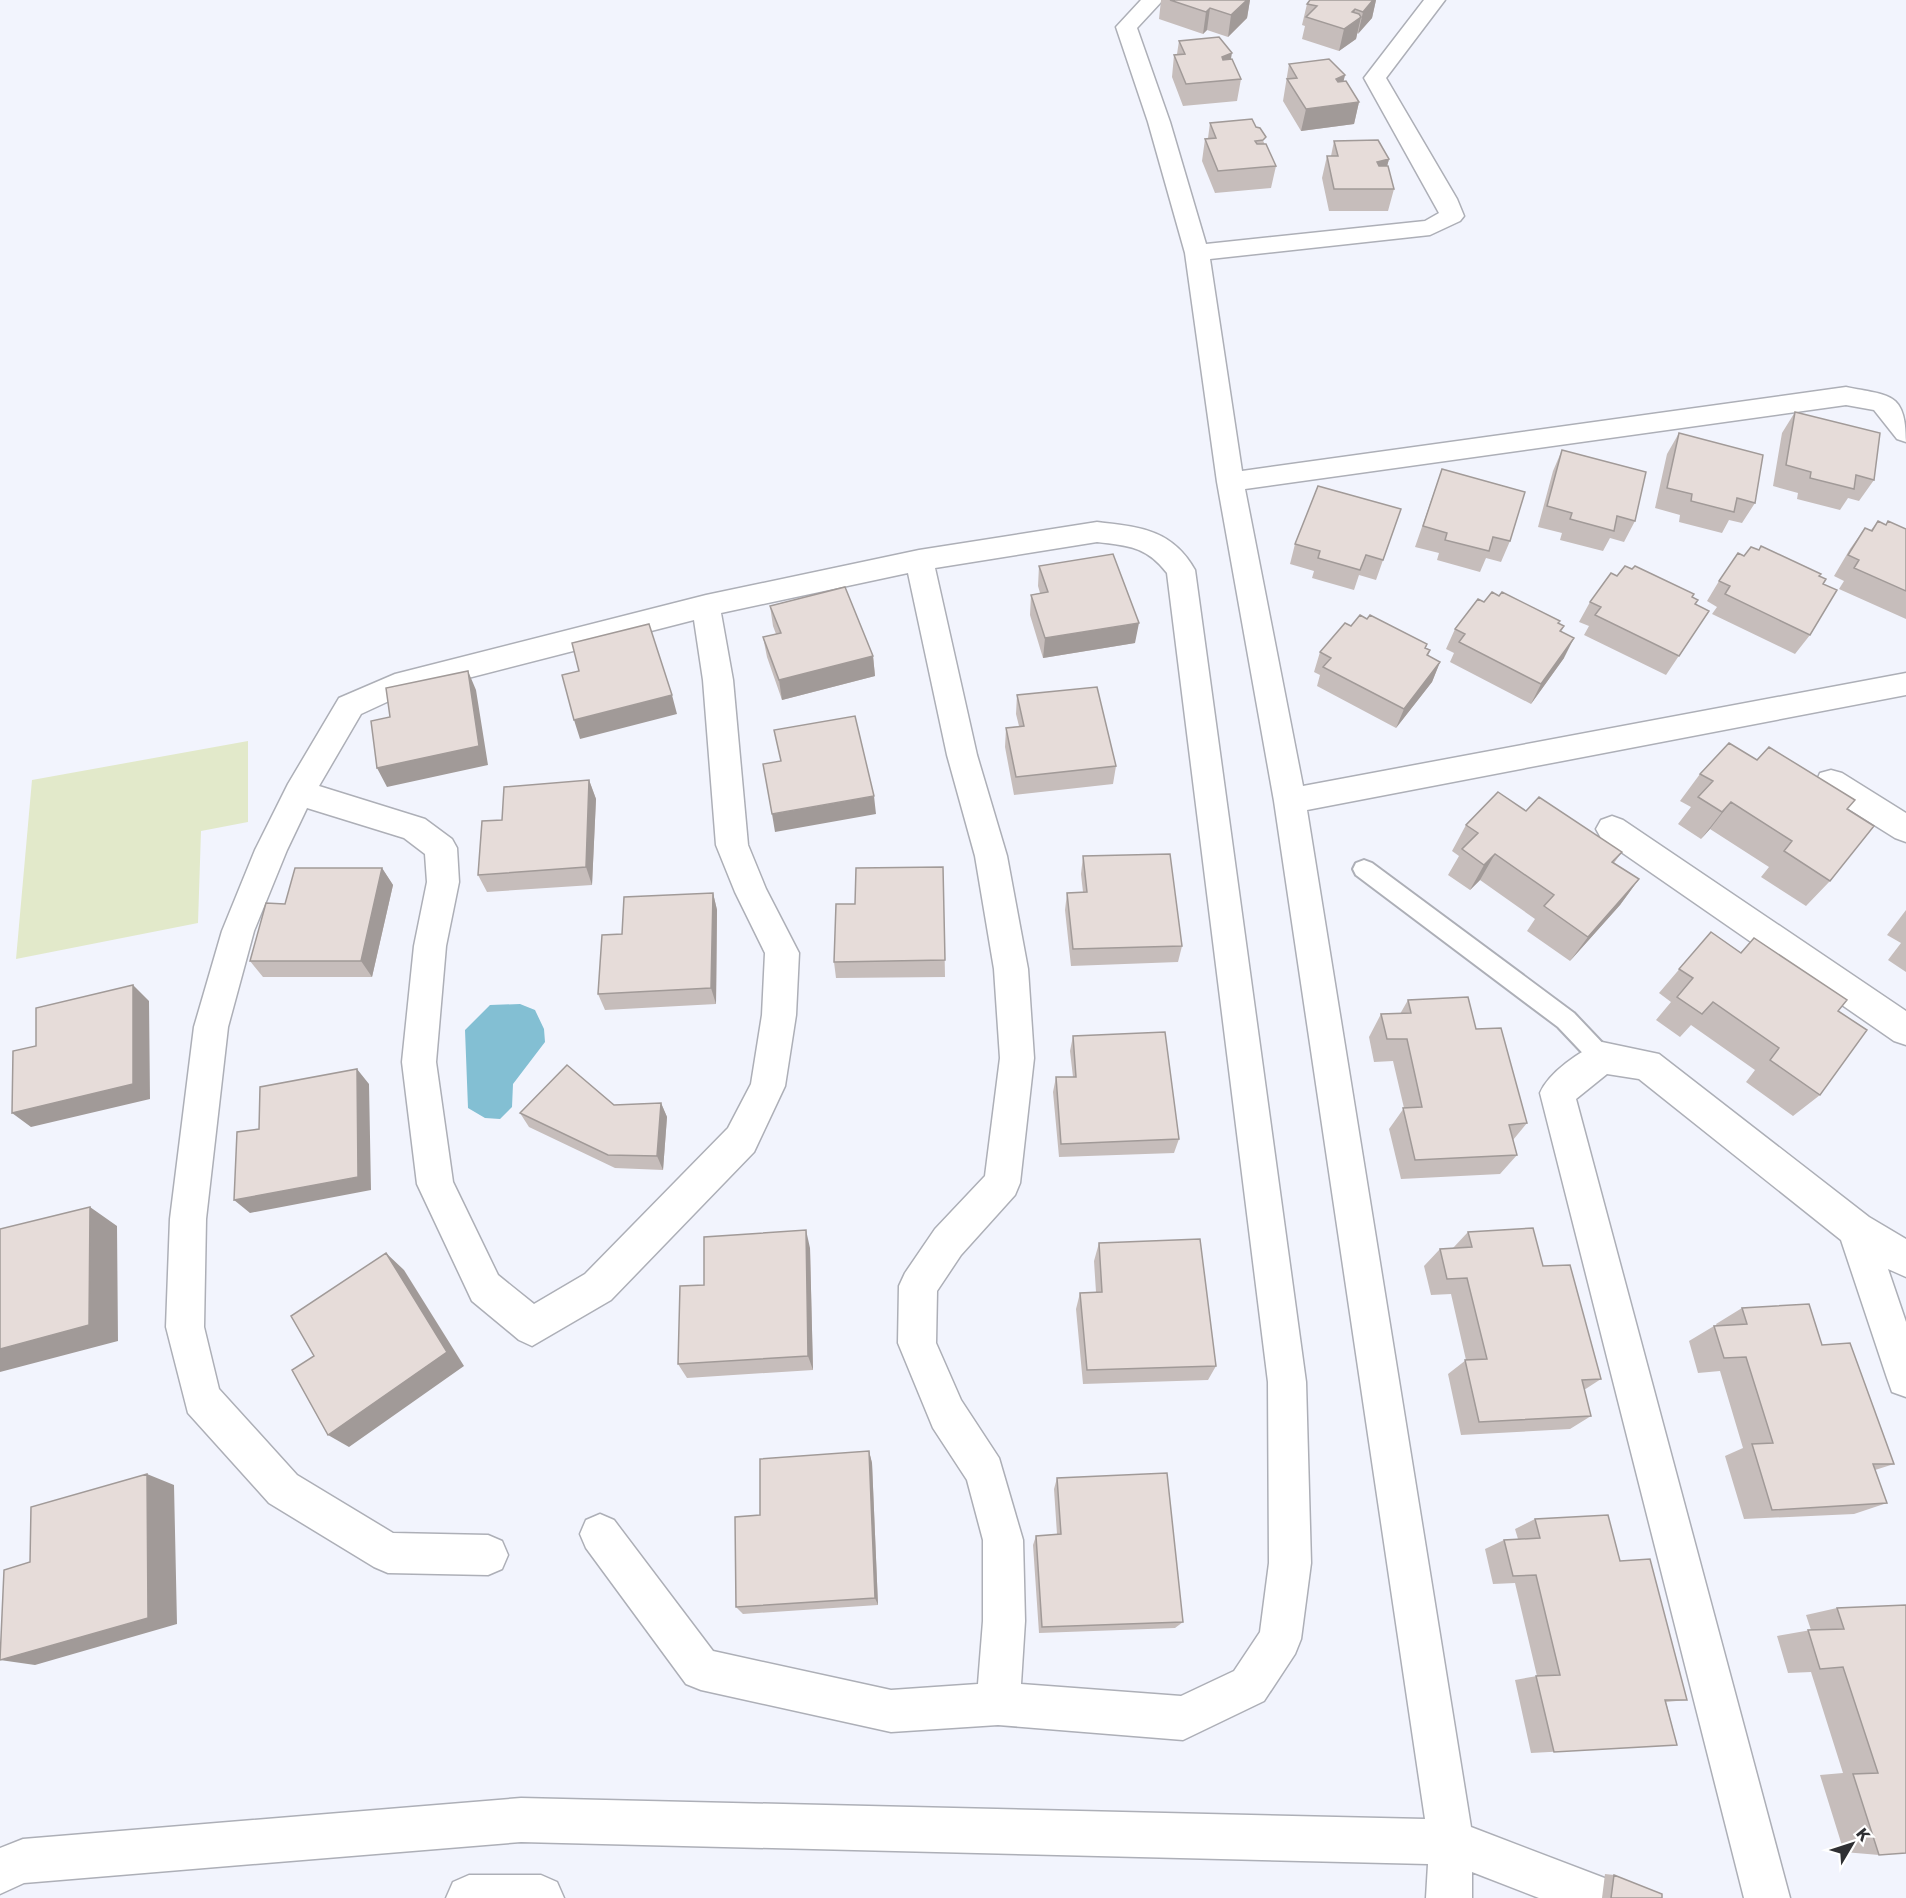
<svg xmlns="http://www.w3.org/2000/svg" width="1906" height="1898" viewBox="0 0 1906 1898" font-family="'Golos Text',sans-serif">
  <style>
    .green { fill: #e2e9ca }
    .water { fill: #83bfd3 }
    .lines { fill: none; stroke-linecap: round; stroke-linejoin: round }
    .service-casing { stroke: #adafb7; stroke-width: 4 }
    .minor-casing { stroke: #adafb7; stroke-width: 3 }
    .service { fill: #fff; fill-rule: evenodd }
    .minor { fill: #fff; fill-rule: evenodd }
    .wall { fill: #c6bdbb }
    .shaded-wall { fill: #a19a98 }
    .building { fill: #e6dcd9; stroke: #a19a98; stroke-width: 1.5 }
  </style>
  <rect width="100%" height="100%" fill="#f2f4fd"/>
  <path class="green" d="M248,741v81l-47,9 -3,92 -182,36 16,-179z"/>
  <path class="water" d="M520,1004l15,6 9,19 1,13 -32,42 -1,23 -12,12 -15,-1 -17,-10 -3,-78 25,-25z"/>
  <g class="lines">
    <g class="service-casing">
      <path id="service" d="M1364,860l8,3 202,150 36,38 4,7 -4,7 -8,4 -8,-4 -36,-38 -202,-152 -3,-6 3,-6z"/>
    </g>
    <g class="minor-casing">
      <path id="minor" d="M1141,0h22l-26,28 33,94 36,122 219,-23 14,-8 -75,-135 60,-78h21l-59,78 71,121 7,17 -4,5 -30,14 -220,24 32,212 604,-84c43,9 60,4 60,55l-9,-3 -23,-29 -28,-5 -601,84 58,297 603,-113v22l-599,115 164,1017 144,55 7,16h-83l-67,-26v26h-46l2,-34 -907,-22 -497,41 -24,11v-46l23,-9 498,-41 904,21 -151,-1018 -57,-319 -32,-229 -37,-131 -32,-95z
        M1097,522c42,5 75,7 98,48l111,812 5,181 -10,76 -6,15 -31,47 -81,39 -185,-15 -107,7 -190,-42 -15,-6 -100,-136 -6,-14 6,-14 14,-6 14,6 99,131 178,39 87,-6 5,-63v-81l-16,-60 -34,-52 -35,-85 1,-57 6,-13 30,-44 50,-53 15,-118 -6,-89 -19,-113 -28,-101 -39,-182 -187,40 12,67 15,165 18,44 33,64 -3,62 -11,71 -31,66 -143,148 -79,46 -13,-6 -47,-39 -55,-117 -15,-122 12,-116 13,-64 -2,-28 -21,-16 -97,-30 -20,42 -33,81 -26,96 -22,192 -2,108 15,62 78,86 96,58 95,2 14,6 6,14 -6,14 -14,6 -100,-2 -14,-6 -105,-64 -81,-90 -22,-86 4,-108 24,-192 28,-96 33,-81 33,-66 51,-86 56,-24 311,-79 213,-45zM1097,542c32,4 49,4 70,31l101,809 1,181 -9,69 -26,39 -53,25 -160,-12 4,-63 -2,-81 -24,-82 -38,-58 -25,-57 1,-52 24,-36 54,-60 5,-12 14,-125 -6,-89 -21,-113 -30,-101 -42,-187zM694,620l9,60 13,165 19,47 30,61 -3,62 -11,69 -23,44 -143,146 -51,30 -36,-29 -45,-93 -17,-120 10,-116 13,-64 -2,-34 -5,-9 -27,-20 -106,-33 42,-72 41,-19z
        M1831,770l11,3 64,40v29l-11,-4 -75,-47 -4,-9 4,-9z
        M1612,816l11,4 283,191v34l-12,-4 -293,-203 -5,-9 5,-9z
        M1602,1042l57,12 210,163 37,22v38l-18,-8 18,53v75l-14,-5 -5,-14 -46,-138 -202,-161 -32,-5 -31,25 214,799h-46l-204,-805c9,-21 40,-42 62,-51z
        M469,1875h72l16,7 7,16h-118l7,-16z"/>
    </g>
    <use href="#service" class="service"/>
    <use href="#minor" class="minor"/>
  </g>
  <path class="wall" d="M1161,0h89l-3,18 -19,19 -21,-7 -4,4 -44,-15z
    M1376,0l-4,18 -15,16 -1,5 -17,12 -37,-12 3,-13 -3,-1 5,-21z
    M1179,41l52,18 10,20 -4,22 -54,5 -11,-29 2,-22 3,-1z
    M1289,64l56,11 -2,6 16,21 -5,22 -53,7 -18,-30z
    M1210,123l46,4 20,39 -5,22 -56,5 -13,-32 3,-22 3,-1z
    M1334,141l55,18 -2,7 7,23 -6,22h-59l-7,-33 5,-22h4z
    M1795,412l79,68 -15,21 -11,-3 -8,12 -43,-11 1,-6 -25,-7 9,-53z
    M1679,433l76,70 -13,20 -13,-3 -7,13 -43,-11 1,-7 -25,-7 12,-54z
    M1562,450l73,71 -11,21 -14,-4 -7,13 -43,-11 2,-7 -24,-6 15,-56z
    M1442,469l68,72 -9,21 -15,-4 -6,14 -43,-12 2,-7 -24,-6z
    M1401,509l-25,71 -17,-5 -5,15 -42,-12 2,-7 -24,-7 5,-20z
    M1878,521l7,4 21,4v90l-67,-30 5,-8 -10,-5 16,-27 15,-21 6,2z
    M1744,556l75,20 4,8 -13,51 -15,19 -83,-40 5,-7 -10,-6 12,-20z
    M1039,566l96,77 -92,15 -13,-43 1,-20 9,-2 -2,-7z
    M1617,576l75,21 3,7 14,7 -43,64 -82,-40 5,-9 -10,-4 11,-20z
    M1484,602l74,21 6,3 -3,6 3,26 -33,46 -81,-42 4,-9 -8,-4 9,-20z
    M770,606l103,50 2,20 -93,24 -15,-43 -4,-20 13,-3 -3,-8z
    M1351,626l76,18 -1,4 4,2 -2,6 12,6 -8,20 -36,46 -79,-42 3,-11 -6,-3 6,-20z
    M1017,695l99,71 -3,18 -99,11 -9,-48 1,-19 13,-2 -3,-12z
    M1757,760l73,121 -24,25 -45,-29 8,-10 -59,-38 -9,10 -23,-15 13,-17 -11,-6 20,-27z
    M589,780l7,19 -4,86 -105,7 -9,-17z
    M1526,811l96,41 -8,11 25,16 -19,26 -50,56 -43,-30 8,-12 -55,-39 -10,10 -22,-15 11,-19 -7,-5 14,-26z
    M1083,856l99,90 -4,16 -107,4 -6,-56 2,-17 16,-1 -2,-18z
    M943,867l2,110 -109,1 -2,-16z
    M382,868l11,17 -21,92h-109l-13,-16 35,-57z
    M713,893l4,17 -1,94 -111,6 -7,-16 24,-60z
    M1906,910v62l-18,-12 13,-17 -14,-8z
    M1711,932l29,21 14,-15 84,73 -18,84 -27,21 -47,-34 9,-12 -64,-45 -11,12 -24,-17 15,-18 -12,-9z
    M1408,1000l68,29 51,94 -14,17 4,15 -17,19 -99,5 -12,-50 15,-21 -11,-47 -19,1 -5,-25 12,-23h19z
    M1073,1036l106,103 -5,14 -115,4 -6,-65 3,-15h17l-3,-26z
    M661,1103l6,14 -4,53 -48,-2 -86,-41 -9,-14 94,-8z
    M1468,1232l75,34 58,113 -17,11 7,26 -21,13 -109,6 -13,-61 18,-14 -15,-66 -20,1 -7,-29 16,-17 13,-1z
    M1099,1243l117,123 -8,14 -125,4 -7,-75 4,-16 16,-1 -2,-31z
    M810,1248l3,122 -126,8 -9,-14 26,-79z
    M1742,1308l80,37 72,119 -19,6 12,33 -33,11 -110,5 -19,-63 18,-8 -23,-77 -22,2 -9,-32 25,-15h3l-1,-2z
    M869,1451l3,12 6,142 -135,9 -7,-7z
    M1057,1478l126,144 -8,6 -136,5 -6,-88 3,-9 21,-2 -3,-45z
    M1535,1519l85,42 67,139 -21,2 11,43 -146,8 -16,-73 22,-4 -22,-93 -22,1 -8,-35 19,-9 14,-1 -3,-10z
    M1906,1605l-27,250 -35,-3 -24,-77 23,-2 -32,-101 -23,1 -11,-37 34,-6 -5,-15 31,-7z
    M1605,1874l9,1 48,23h-60z"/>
  <path class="shaded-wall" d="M1247,0h3l-3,18 -19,19 3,-22z
    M1373,0h3l-4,18 -14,16 5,-22z
    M1210,8l-3,22 -4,4 3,-22z
    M1355,9l-3,15 9,-7 -5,22 -17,12 5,-22 8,-17z
    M1232,53l-4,22 -6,-18z
    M1345,75l-5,22 -4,-18z
    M1359,102l-5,22 -53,7 5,-22z
    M1389,159l-6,22 -6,-19z
    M1139,623l-4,20 -92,15 2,-20z
    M1574,638l-10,20 -33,46 10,-20z
    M873,656l2,20 -93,24 -3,-20z
    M1440,662l-8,20 -36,46 8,-19z
    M468,671l8,19 12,75 -101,22 -10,-19z
    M672,695l5,19 -97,25 -6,-19z
    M589,780l7,19 -4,86 -6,-18z
    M874,796l2,18 -101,18 -3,-18z
    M1731,802l-21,27 -9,10 21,-27z
    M1495,854l-15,26 -10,10 14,-25z
    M382,868l11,17 -21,92 -11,-16z
    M1639,879l-19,26 -50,56 18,-24z
    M713,893l4,17 -1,94 -5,-16z
    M133,985l16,16 1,98 -119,28 -19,-14z
    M357,1069l12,15 2,106 -121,23 -16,-13z
    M661,1103l6,14 -4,53 -6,-14z
    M90,1207l27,19 1,115 -118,31v-23z
    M806,1230l4,18 3,122 -5,-14z
    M386,1253l18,17 60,96 -115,81 -21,-12z
    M869,1451l3,12 6,142 -3,-7z
    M147,1474l27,11 3,139 -142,41 -35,-5z"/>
  <path class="building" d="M1170,0h77l-16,15 -21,-7 -4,4z
    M1310,0h63l-10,12 -8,-3 -3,3 7,2 2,3 -17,12 -38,-12 11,-11 -10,-2z
    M1219,37l13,16 -10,4 1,3 9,-1 9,20 -55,5 -12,-29 11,-1 -6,-13z
    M1329,59l16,16 -9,4 2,3 8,-1 13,21 -53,7 -19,-30 10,-1 -8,-14z
    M1252,119l4,8 4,1 6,9 -3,3 -8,1 2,3h9l10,22 -58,5 -13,-32 11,-1 -6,-15z
    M1378,140l11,19 -12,3 2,4h9l6,23h-60l-7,-33h11l-4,-15z
    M1795,412l85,21 -6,47 -18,-5 -2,14 -44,-11 1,-6 -25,-7z
    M1679,433l84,22 -8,48 -18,-5 -3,14 -43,-11 1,-7 -25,-6z
    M1562,450l84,22 -11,49 -18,-5 -3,15 -44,-12 2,-6 -25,-7z
    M1442,469l83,23 -15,49 -17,-4 -4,14 -44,-11 2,-7 -24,-7z
    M1318,486l83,23 -18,51 -17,-5 -6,15 -42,-12 2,-7 -25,-7z
    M1878,521l8,4 2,-4 18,8v62l-52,-23 5,-8 -11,-5 17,-27 7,3z
    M1761,546l60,28 -2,2 7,3 -3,5 14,6 -27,45 -85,-41 5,-8 -11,-5 19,-28 6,3 7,-9 8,3z
    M1113,554l26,69 -94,15 -14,-43 17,-3 -9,-26z
    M1625,566l7,3 3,-3 59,28 -2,3 6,3 -3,4 14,7 -30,45 -84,-41 6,-8 -11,-5 21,-29 6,3z
    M845,587l28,69 -94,24 -16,-43 18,-4 -11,-27z
    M1492,592l7,4 3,-4 58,29 -2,2 6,3 -4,5 14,7 -33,46 -82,-42 6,-8 -10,-5 23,-30 6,3z
    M1360,615l7,4 3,-4 57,29 -2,4 5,2 -3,5 13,7 -36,47 -81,-42 8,-9 -11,-6 25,-29 6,3z
    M649,624l23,71 -98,25 -12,-45 17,-4 -7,-28z
    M468,671l11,75 -102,22 -6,-47 19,-4 -4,-29z
    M1097,687l19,79 -100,11 -10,-49 18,-2 -7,-31z
    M855,716l19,80 -102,18 -9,-50 18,-3 -7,-31z
    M1729,743l28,17 12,-13 86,53 -8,9 27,17 -44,55 -46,-30 8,-10 -61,-39 -9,10 -24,-15 15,-16 -13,-7z
    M589,780l-3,87 -108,8 4,-54 20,-1 2,-33z
    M1498,792l28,19 13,-14 83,55 -10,10 27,17 -51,58 -44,-31 10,-11 -59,-41 -11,11 -22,-16 16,-16 -12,-8z
    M1170,854l12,92 -109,3 -6,-56 20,-1 -4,-36z
    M943,867l2,93 -111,2 2,-58h19l1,-36z
    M295,868h87l-21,93h-111l16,-58 19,1z
    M713,893l-2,95 -113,6 4,-59 20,-1 2,-37z
    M1711,932l30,21 13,-15 93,62 -9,11 29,19 -47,65 -50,-35 9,-12 -66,-46 -11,12 -25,-17 16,-19 -14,-9z
    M133,985v99l-121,29 1,-62 23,-5v-38z
    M1468,997l8,32 25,-1 26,95 -18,2 8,30 -102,5 -12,-52 19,-1 -15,-68h-20l-6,-25 30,-1 -3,-13z
    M1165,1032l14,107 -118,5 -5,-67h20l-3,-41z
    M567,1065l47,40 47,-2 -4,53 -49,-1 -88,-42z
    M357,1069l1,108 -124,23 3,-68 22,-3 1,-42z
    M90,1207l-1,118 -89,24v-120z
    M1533,1228l10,38 27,-1 31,114 -19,1 9,36 -112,6 -14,-62 22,-1 -20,-81 -20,1 -7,-30 32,-2 -4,-15z
    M806,1230l2,126 -130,8 2,-78 24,-1v-48z
    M1200,1239l16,127 -129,4 -7,-77 22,-1 -3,-49z
    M386,1253l61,99 -119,83 -36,-65 22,-14 -23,-40z
    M1809,1304l13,41 28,-2 44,121h-21l14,39 -115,7 -20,-66 21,-1 -27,-86 -22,1 -10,-32 33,-2 -5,-16z
    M869,1451l6,147 -139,9 -1,-90 25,-2v-56z
    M1167,1473l16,149 -141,5 -6,-91 25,-2 -4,-56z
    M147,1474l1,144 -148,42 4,-90 26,-8 1,-55z
    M1608,1515l12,46 30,-2 37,141h-22l12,45 -123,7 -18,-76 24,-1 -24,-100 -23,1 -9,-36 36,-2 -5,-19z
    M1906,1605v248l-27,2 -26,-81 25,-1 -35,-106 -23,2 -12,-39 36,-1 -7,-21z
    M1614,1875l48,19v4h-51z"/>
  <g transform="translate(1852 1844) rotate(51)" stroke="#ffffff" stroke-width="4.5" paint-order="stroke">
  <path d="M0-4.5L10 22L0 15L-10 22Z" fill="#2f3033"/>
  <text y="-9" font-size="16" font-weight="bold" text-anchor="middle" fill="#2f3033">K</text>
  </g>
</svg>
